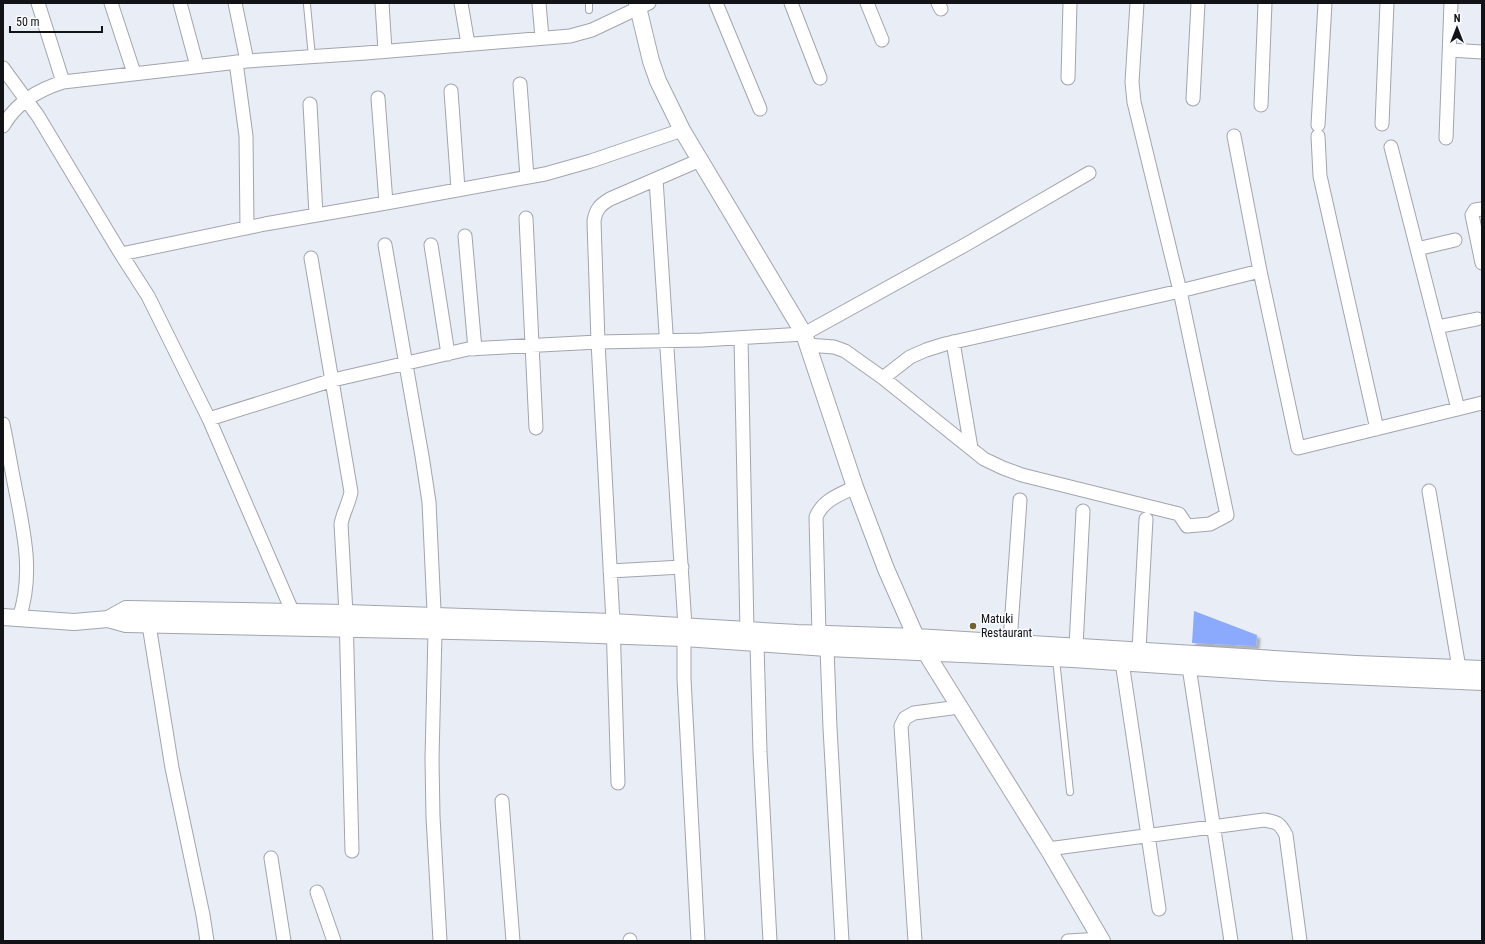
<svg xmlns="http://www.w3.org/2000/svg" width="1485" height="944" viewBox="0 0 1485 944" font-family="'Roboto Condensed',sans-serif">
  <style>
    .building { fill: #8ba9fd; filter: url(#shadow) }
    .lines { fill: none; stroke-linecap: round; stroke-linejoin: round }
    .service-casing { stroke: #a2a5ae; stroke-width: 8 }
    .minor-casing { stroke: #a2a5ae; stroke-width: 15 }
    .tertiary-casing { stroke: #a2a5ae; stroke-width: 18 }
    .service { stroke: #fff; stroke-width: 6 }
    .minor { stroke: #fff; stroke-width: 13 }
    .tertiary { stroke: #fff; stroke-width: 16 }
    .poi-dot { fill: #74602f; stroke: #f8fafe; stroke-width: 1.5 }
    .labels { text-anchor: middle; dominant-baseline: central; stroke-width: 3; stroke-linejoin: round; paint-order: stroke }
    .poi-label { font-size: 12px; fill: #121316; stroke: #f8fafe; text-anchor: start }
  </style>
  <defs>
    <filter id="shadow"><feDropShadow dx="3.5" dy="3.5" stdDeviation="1" flood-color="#0004"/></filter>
  </defs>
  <rect width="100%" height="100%" fill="#e9edf6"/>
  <path class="building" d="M1194,611l63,24 -1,11 -64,-3z"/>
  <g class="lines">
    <g class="service-casing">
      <path id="service" d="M589,3v7
        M307,5l5,52
        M1056,659l14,133"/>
    </g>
    <g class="minor-casing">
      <path id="minor" d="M38,3l25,79
        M111,3l23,70
        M180,3l17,63
        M235,3l12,58
        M382,3l3,48
        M461,3l7,41
        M539,3l3,35
        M716,3l44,106
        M791,3l29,75
        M867,3l15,37
        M938,3l3,6
        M1450,50l32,2
        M236,62l10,74 1,92
        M3,68l35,48 83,138 27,42 61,123 84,194
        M1068,78l2,-75
        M520,84l7,93
        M451,91l7,98
        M378,98l8,105
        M1193,99l5,-96
        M310,104l6,111
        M1261,105l4,-102
        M1382,124l5,-121
        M1318,125l7,-122
        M3,126c14,-24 35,-36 60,-44l184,-21 119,-8 204,-17 22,-6 57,-27
        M1234,136l26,135 38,177 184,-45
        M1318,136l2,40 57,253
        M1446,138l5,-135
        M1391,147l67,262
        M656,179l29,447
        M1482,209l-7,1 -3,5 10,48
        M526,218l10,210
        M465,236l10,113
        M385,245l37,211 7,46 6,130 -3,127 1,58 7,124
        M431,245l17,109
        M1417,249l38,-9
        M121,254l144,-30 121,-21 159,-29 46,-13 91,-31
        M311,258l40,234c-2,11 -8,21 -10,32l5,89 6,238
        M1437,327l40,-8
        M741,338l6,292
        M953,342l18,106
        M807,345l27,2 11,4 38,27 101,81 19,9 19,7 157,39 8,12 23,-2 17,-9 -47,-224 -46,-189 -2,-20 5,-79
        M883,378l27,-21 16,-7 19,-6 235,-53 80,-20
        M209,419l124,-39 135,-31 130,-7 104,-2 102,-6 161,-89 124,-72
        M3,424c5,24 9,49 14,73 8,41 16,80 2,121
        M1429,491l30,177
        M610,571l72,-4
        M149,625l23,143 31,147 4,26
        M819,634l-3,-117c7,-17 23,-22 39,-30
        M684,638v41l14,262
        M1010,642l10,-142
        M757,644l3,108 10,189
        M1076,646l7,-135
        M827,648l3,80 12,213
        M1139,650l7,-131
        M1122,662l37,247
        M1189,667l42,274
        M618,783l-5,-161 -15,-280 -4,-121c2,-12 6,-16 16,-22l90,-39
        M502,801l11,140
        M1048,849l216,-29c13,2 16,3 22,15l14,106
        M271,858l13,83
        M317,892l17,49
        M630,940v1
        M915,941l-14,-215 4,-8 9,-5 45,-6
        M1068,941l33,-2"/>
    </g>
    <g class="tertiary-casing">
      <path id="tertiary" d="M637,3l14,58 7,20 24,49 122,204 51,153 31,82 30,68 132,212 54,92
        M3,617l71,5 34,-3 18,5 415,9 143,5 143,10 246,11 208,14 201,9
        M108,619l18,-10 220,4 267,9 184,11 119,4 440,27 126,5"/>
    </g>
    <use href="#service" class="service"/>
    <use href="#minor" class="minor"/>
    <use href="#tertiary" class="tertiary"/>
  </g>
  <circle class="poi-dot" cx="973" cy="626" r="4"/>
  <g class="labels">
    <g class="poi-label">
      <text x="981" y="619">Matuki<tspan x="981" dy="14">Restaurant</tspan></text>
    </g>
  </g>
  <rect width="1485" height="944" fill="none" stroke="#121316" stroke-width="8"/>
  <g transform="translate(1457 28)" stroke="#f8fafe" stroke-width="3" paint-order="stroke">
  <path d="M0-3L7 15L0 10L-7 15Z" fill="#121316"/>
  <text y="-6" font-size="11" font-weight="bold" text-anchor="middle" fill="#121316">N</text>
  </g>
  <path d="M10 26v6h92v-6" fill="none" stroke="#121316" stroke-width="2"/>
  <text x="16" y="26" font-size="12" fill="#121316" stroke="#f8fafe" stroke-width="3" paint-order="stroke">50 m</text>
</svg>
